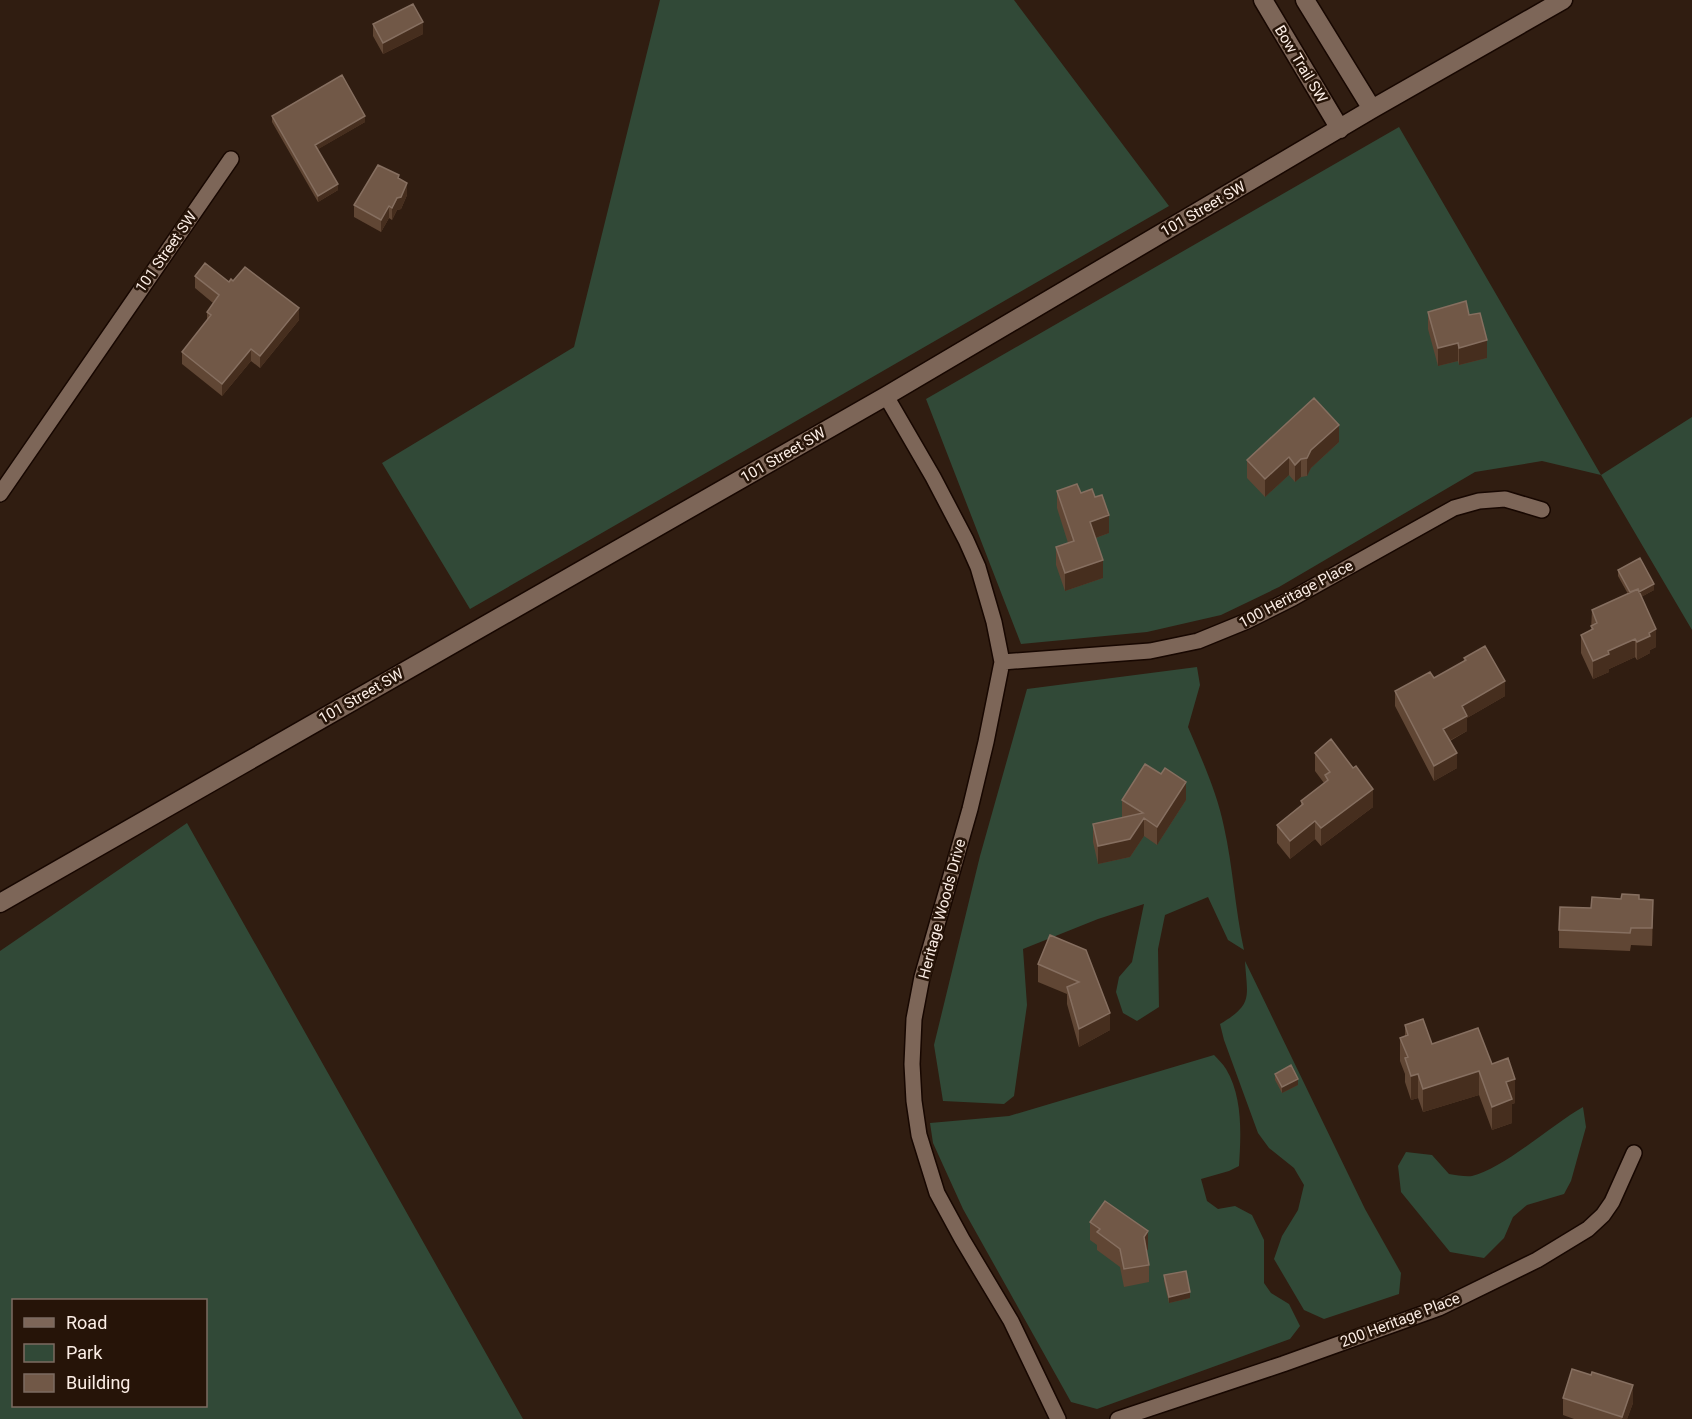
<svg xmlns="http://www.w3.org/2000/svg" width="1692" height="1419" viewBox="0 0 1692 1419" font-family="Roboto,sans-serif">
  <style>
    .green { fill: #314937; fill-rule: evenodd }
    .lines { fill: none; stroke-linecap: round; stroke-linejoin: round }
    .minor-casing { stroke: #170701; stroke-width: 18 }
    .tertiary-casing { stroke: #170701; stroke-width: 21 }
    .minor { stroke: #7d6658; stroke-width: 15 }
    .tertiary { stroke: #7d6658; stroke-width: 18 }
    .wall { fill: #604634 }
    .shaded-wall { fill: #462e1e }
    .building { fill: #715847; stroke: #866f60; stroke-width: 1.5 }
    .labels { text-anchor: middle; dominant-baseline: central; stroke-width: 5; stroke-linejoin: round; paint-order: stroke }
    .street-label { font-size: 15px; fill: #fceee6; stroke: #261408 }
  </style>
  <rect width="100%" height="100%" fill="#301d11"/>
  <path class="green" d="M660,0h354l155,206 -699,403 -88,-146 192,-116z
    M1399,127l202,348 91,-58v213l-91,-155 -59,-14 -67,11 -196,115 -58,28 -74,17 -126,12 -95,-245z
    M1197,667l3,18 -12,42c14,33 29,65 36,100 9,40 11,82 20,123l-16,-10 -20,-43 -43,18 -7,34 1,58 -22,14 -14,-8 -7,-21 3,-15 13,-15 12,-58 -46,15 -75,30 4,56 -13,91 -10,8 -61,-3 -9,-56 46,-189 47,-167z
    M187,823l336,596h-523v-468zM14,1300h192v106h-192z
    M1245,961l120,248 36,64 -2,21 -75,25 -20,-9 -30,-51 8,-23 16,-26 6,-25 -10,-17 -25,-20 -11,-15 -34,-93 -4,-16c34,-20 27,-27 25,-63z
    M1214,1055c4,4 9,9 12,14 17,28 15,66 13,97l-10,5 -28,8 6,22 11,8 17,-3 17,9 12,25v43l7,10 18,11 11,22 -10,13 -193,70 -26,-7 -108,-193 -30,-66 -3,-20 79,-7z
    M1583,1107l3,20 -15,54 -7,13 -37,11 -14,12 -9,21 -20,20 -34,-6 -49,-60 -3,-26 8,-14 26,3 17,19c7,1 17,3 23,2 31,-7 81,-52 111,-69z"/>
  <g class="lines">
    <g class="minor-casing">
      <path id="minor" d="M886,396l47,81 33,63 12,27 16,55 8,40 -16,80 -16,67 -48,168 -8,42 -2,45 2,37 5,34 18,58 25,46 49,82 47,98
        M0,494l231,-335
        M1002,662l148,-11 48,-10 49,-20 46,-23 161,-90 25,-7 26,-2 37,11
        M1118,1419l165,-55 156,-56 98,-48 51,-31 15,-14 9,-13 22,-49"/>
    </g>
    <g class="tertiary-casing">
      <path id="tertiary" d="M1263,0l77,129
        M1305,0l67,109
        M0,903l886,-507 486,-287 191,-109"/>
    </g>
    <use href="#minor" class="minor"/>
    <use href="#tertiary" class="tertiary"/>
  </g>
  <path class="wall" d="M373,24l50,10 -40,20 -10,-18z
    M272,116l93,6 -47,27 20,41 -20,12 -46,-80z
    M399,178l8,17 -6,14 -4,1 -5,10 -3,-2 -8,14 -27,-15v-12z
    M195,276l34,6 70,38 -39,48 -9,-7 -29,35 -40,-32v-12l25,-31v-9l6,-9 -18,-15z
    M1428,312l41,3 18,43 -28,7 -1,-4 -20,5 -10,-37z
    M1339,442l-28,26 -4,8 -6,1 -6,5 -6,-7 -24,22 -18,-19v-18z
    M1057,491l24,2 14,4 14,36 -13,5 7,40 -38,13 -9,-26v-18l12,-4 -11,-35z
    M1618,570l36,20 -13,7 15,50 -6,3v3l-13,7 -2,-3 -26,12v3l-16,7 -12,-26v-18l10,-5 1,-20 36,-16 -10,-18z
    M1464,658l41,38 -38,22v13l-17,10 7,27 -23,13 -39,-75v-15l39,-13 30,-17z
    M1315,753l58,54 -52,39 -6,-7 -25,20 -13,-16v-18l24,-19v-5l23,-18 -9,-12z
    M1122,800h64l-29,45 -13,-9 -14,21 -32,7 -5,-22v-18l29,-6z
    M1639,899l14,19 -1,28 -21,-1 -1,6 -71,-3v-18l32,-22z
    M1050,935l60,95 -31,17 -12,-43v-10l-29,-12v-18z
    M1405,1025l27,19 60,20 23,39 -3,1v19l-20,7 -13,-35 -56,17 -5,-14 -7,2 -6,-18v-8l-5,-13v-23l5,-2z
    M1275,1074l23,11 -16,8 -7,-13z
    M1090,1222l58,27 -2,3 3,13v17l-25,5 -4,-20 -23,-17v-5l-7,-5z
    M1164,1275l26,23 -21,5 -5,-22z
    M1563,1398l70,5 -6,16h-53l-11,-4z"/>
  <path class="shaded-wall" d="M423,22v12l-40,20v-11z
    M365,116v6l-50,29v-6z
    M407,183v12l-6,14 -4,1 -5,10v-12z
    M338,184v6l-20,12v-6z
    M389,206v12l-8,14v-12z
    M299,308v12l-39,48v-12z
    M1487,340v18l-28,7v-17z
    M1458,343v18l-20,5v-18z
    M251,349v12l-29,35v-12z
    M1339,425v17l-28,26 -4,8v-18l4,-8z
    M1289,457v18l-24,22v-18z
    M1301,459v18l-6,5v-17z
    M1109,515v18l-19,7v-18z
    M1103,560v18l-38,13v-18z
    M1654,584v6l-22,12v-6z
    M1656,629v18l-6,3v3l-13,7v-18l12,-9z
    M1635,639v18l-26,12v3l-16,7v-18l15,-10z
    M1505,681v15l-38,22v13l-24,13v-15l19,-23z
    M1457,753v15l-23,13v-15z
    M1186,782v18l-29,45v-18z
    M1373,789v18l-52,39v-18z
    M1144,818v18l-14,21 -32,7v-18z
    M1315,821v18l-25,20v-18z
    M1653,900v18l-1,28v-18z
    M1110,1013v17l-31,17v-18z
    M1479,1071v24l-56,17v-23z
    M1418,1074v24l-7,2v-24z
    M1298,1079v6l-16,8v-6z
    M1515,1079v24l-3,1v19l-20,7v-23l14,-25z
    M1148,1231v18l-4,6v-18z
    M1190,1292v6l-21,5v-6z
    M1633,1385v18l-6,16h-5z"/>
  <path class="building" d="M413,4l10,18 -40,21 -10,-19z
    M342,75l23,41 -50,29 23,39 -20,12 -46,-80z
    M378,165l21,10 -1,3 9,5 -6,14 -4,1 -5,10 -3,-2 -8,14 -27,-15z
    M205,263l24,19 2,-3 2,2 12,-14 54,41 -39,48 -9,-7 -29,35 -40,-32 29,-37 -4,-3 12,-17 -24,-19z
    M1466,301l3,14 11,-2 7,27 -28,8 -1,-5 -20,5 -10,-36z
    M1314,398l25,27 -28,25 -4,8 -6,1 -6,6 -6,-8 -24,22 -18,-19z
    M1077,484l4,9 11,-4 3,8 7,-2 7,20 -19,7 13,38 -38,13 -9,-26 18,-6 -17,-50z
    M1640,558l14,26 -15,8 -1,-3 -8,3 -12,-22z
    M1638,589l18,40 -7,4 1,3 -13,6 -2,-3 -27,12 1,3 -16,7 -12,-26 12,-6 -2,-3 6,-3 -5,-13z
    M1485,646l20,35 -43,25 5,10 -24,13 14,24 -23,13 -39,-75 35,-19 4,6 32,-18 -2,-2z
    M1331,739l22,29 3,-2 17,23 -52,39 -6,-7 -25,20 -13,-16 26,-21 -2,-3 27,-21 -3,-5 5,-3 -15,-19z
    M1145,764l16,10 4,-6 21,14 -29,45 -13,-9 -14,21 -32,7 -5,-22 50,-11 -21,-13z
    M1622,894l17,1v4l14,1 -1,28h-21l-1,5 -71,-3 1,-23 31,1 1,-11 29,2z
    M1050,935l36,15 24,63 -31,16 -12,-42 12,-5 -41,-18z
    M1423,1019l9,25 46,-16 14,36 16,-6 7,21 -9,3 6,17 -20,8 -13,-36 -56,18 -5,-15 -7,2 -6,-18 3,-1 -8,-19 8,-3 -3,-10z
    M1291,1065l7,14 -16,8 -7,-13z
    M1105,1201l43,30 -4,6 5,28 -25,4 -4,-20 -23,-17 3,-3 -10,-7z
    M1186,1271l4,21 -21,5 -5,-22z
    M1572,1369l19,6 1,-3 41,13 -11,32 -59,-19z"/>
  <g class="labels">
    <g class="street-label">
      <text transform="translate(1301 64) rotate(59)">Bow Trail SW</text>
      <text transform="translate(1203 209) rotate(-30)">101 Street SW</text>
      <text transform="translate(166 252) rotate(-55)">101 Street SW</text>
      <text transform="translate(783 455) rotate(-30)">101 Street SW</text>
      <text transform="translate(1296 594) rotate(-28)">100 Heritage Place</text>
      <text transform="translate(361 696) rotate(-30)">101 Street SW</text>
      <text transform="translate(942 909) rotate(-75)">Heritage Woods Drive</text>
      <text transform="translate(1400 1320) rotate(-21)">200 Heritage Place</text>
    </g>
  </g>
  <rect x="12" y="1299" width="195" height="108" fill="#261408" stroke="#7c6b61" stroke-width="1.5"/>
  <rect x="24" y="1318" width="30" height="9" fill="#7d6658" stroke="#7c6b61" stroke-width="1.5"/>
  <text x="66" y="1329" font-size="18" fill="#fceee6">Road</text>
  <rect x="24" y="1344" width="30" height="18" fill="#314937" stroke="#7c6b61" stroke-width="1.5"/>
  <text x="66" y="1359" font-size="18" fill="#fceee6">Park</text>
  <rect x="24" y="1374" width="30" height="18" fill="#715847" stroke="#7c6b61" stroke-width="1.5"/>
  <text x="66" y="1389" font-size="18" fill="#fceee6">Building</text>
</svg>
